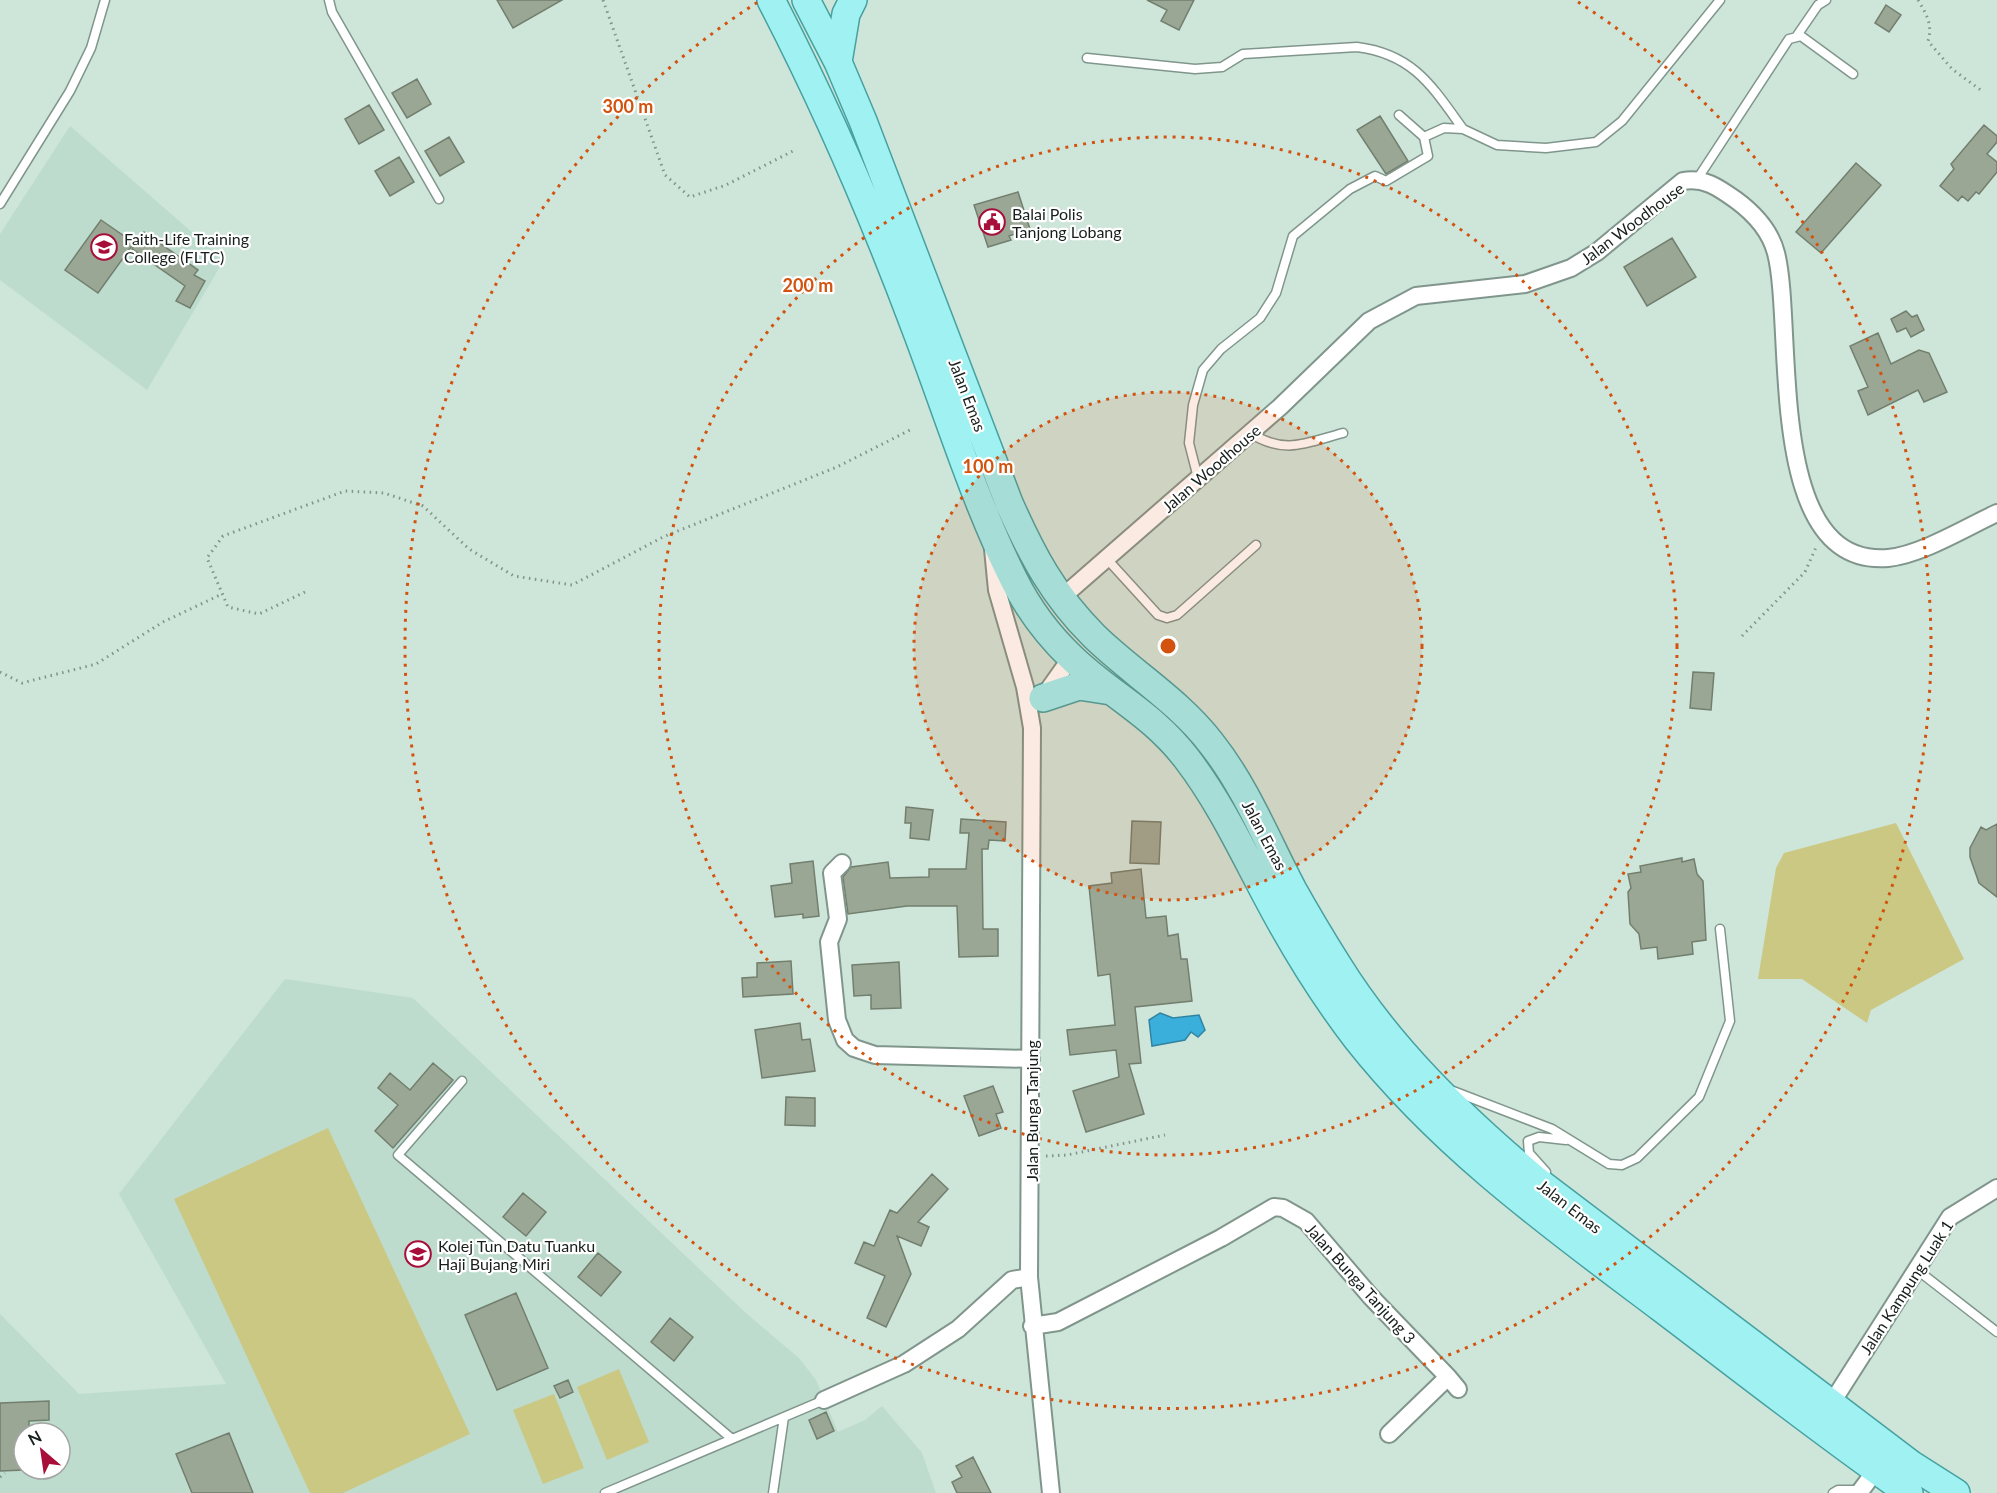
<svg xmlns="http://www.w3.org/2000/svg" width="1997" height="1493" viewBox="0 0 1997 1493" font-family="Lato,sans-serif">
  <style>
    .built { fill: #bddcce; fill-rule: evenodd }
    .green { fill: #cbc883 }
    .water { fill: #3aafdb; stroke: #3084a2; stroke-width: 1.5 }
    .building { fill: #9aa795; stroke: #737f6e; stroke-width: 1.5 }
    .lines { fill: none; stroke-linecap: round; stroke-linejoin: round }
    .lane-casing { stroke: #80968c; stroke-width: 11 }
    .street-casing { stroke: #80968c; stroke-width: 20 }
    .primary-casing { stroke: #46a1a1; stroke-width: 30 }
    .path { stroke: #83938c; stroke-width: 3; stroke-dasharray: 1.5 4.5; stroke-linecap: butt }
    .lane { stroke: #fff; stroke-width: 8 }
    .street { stroke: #fff; stroke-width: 16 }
    .primary { stroke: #a0f1f2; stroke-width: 27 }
    .ring { fill: none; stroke: #d3530e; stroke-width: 3; stroke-dasharray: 3 6 }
    .labels { text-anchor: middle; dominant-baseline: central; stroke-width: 4.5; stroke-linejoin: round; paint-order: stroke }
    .poi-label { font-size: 16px; fill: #171f1c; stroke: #fff; text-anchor: start }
    .street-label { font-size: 16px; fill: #171f1c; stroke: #fff }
    .centre { fill: #d3530e; stroke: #fff; stroke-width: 3 }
    .ring-label { font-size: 18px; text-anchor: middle; font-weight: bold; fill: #d3530e; stroke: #fff; stroke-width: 4.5; stroke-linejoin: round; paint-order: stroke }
  </style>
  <rect width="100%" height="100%" fill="#cee5da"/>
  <path class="built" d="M70,126l154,134 -77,130 -147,-110v-46z
    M285,979l128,19 334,316 52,44 17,22 22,52 27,-12 17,-14 40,47 14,40h-936v-179l79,80 147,-10 -107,-190zM24,1433h36v36h-36z"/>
  <path class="green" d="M1896,823l68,136 -93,51 -4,13 -65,-44h-44l18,-111 8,-15z
    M328,1128l142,306 -127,59h-33l-136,-294z
    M619,1369l30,73 -42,18 -30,-73z
    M554,1394l30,74 -41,16 -30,-74z"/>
  <path class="water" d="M1160,1013l13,5 26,-3 6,15 -7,7 -7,-5 -6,8 -33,6 -3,-26z"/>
  <path class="building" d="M497,0h65l-49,28z
    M1147,0h47l-15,30 -18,-9 6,-11z
    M1886,5l15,10 -12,17 -14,-9z
    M417,79l14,25 -24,14 -15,-25z
    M369,105l15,25 -25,14 -14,-25z
    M1380,116l28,45 -22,13 -29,-44z
    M1984,125l13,11v6l-10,12 10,8v10l-18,22 -3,-2 -8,9 -6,-5 -4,5 -18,-15 14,-17 -3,-5z
    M449,137l15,25 -24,14 -15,-25z
    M399,157l15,25 -24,14 -15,-25z
    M1856,163l25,22 -60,68 -25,-21z
    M1018,192l12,37 -21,7 2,4 -23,7 -14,-42z
    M101,220l33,23 -36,50 -33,-23z
    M144,232l54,38 -4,5 11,6 -15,27 -14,-7 9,-15 -53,-37z
    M1672,238l24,39 -49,29 -23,-39z
    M1906,311l6,6 5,-2 7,15 -13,7 -5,-9 -9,4 -6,-13z
    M1878,333l13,31 28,-14 10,3 18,39 -23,10 -6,-12 -50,25 -10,-24 10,-4 -18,-41z
    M1693,672l21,1 -3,37 -21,-2z
    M906,807l27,3 -4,30 -19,-2 1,-15h-6z
    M961,819l45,3 -1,19 -16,-1 -1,9h-6l1,80h15v27l-39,1 -2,-51h-50l-59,8 -5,-37 8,-10 37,-5 2,16 39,-1v-8h37l3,-36h-9z
    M1132,821l29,1 -2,42 -29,-1z
    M1997,824v73l-18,-14 -9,-26v-9l11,-21 5,3z
    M1682,858v4l12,-3 3,15 6,7 3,59 -14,2 1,12 -35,5 -1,-12 -16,2 -2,-15 -9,-10 -2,-32 3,-4 -3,-14 13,-2 -1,-6z
    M813,861l6,55 -16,2v-4l-28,3 -4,-31 21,-3 -2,-19z
    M1141,869l5,49 20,-2 2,20 10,-2 3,25h6l5,42 -57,6 6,56 -12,1 15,50 -58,18 -13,-41 46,-14 -3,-27 -46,5 -3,-25 48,-5 -5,-51 -12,2 -9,-90 23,-3 -1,-10z
    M791,961l2,33 -50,3 -1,-19 15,-1v-14z
    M899,962l2,46 -30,1v-14l-17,1 -2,-31z
    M800,1023l2,17 8,-1 5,32 -53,7 -7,-48z
    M433,1063l20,17 -60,68 -18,-17 23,-26 -20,-17 12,-15 20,17z
    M993,1086l10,26 -7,2 5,14 -22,8 -15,-40z
    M786,1097l29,1v28l-30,-1z
    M932,1174l16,15 -30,33 11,5 -8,19 -24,-10 14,38 -25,53 -19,-9 18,-42 -30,-13 9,-21 10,4 16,-36 7,3z
    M523,1193l23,19 -20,24 -23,-19z
    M598,1253l23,19 -20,24 -23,-19z
    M516,1293l32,75 -51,22 -32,-75z
    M670,1318l23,19 -19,24 -23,-19z
    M568,1380l5,12 -13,6 -6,-12z
    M49,1401v19l-20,1v12h-5v37l-24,1v-68z
    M826,1412l8,19 -17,8 -8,-19z
    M229,1433l24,60h-61l-16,-39z
    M973,1457l18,36h-34l-5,-11 10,-5 -6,-11z"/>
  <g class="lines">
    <g class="lane-casing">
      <path id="lane" d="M329,0l3,12 107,187
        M1796,37l22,-32 8,-5
        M1087,58l108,11 27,-2 21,-13 114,-7c56,7 75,39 106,82
        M1424,137l20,-9 19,1 34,16 49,3 50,-6 26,-21 98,-121
        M1698,178l91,-139 12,-3 52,38
        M0,204l70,-113 21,-43 14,-48
        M1250,433c35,22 56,10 93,0
        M1198,478l-9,-35 4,-38 10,-35 18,-21 39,-31 16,-25 17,-57 57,-47 25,-13 11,5 42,-25 -4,-19 -25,-22
        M1107,559l51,56 9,3 10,-3 79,-70
        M462,1081l-64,74 334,284
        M1453,1091l99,38 57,35 13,1 15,-7 62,-61 31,-76 -10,-92
        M1546,1172l-17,-19 -1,-12 11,-4 27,3
        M1916,1269l81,63
        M605,1493l219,-93
        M773,1493l11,-76
        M1833,1493l5,-3h23"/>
    </g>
    <g class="street-casing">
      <path id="street" d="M993,549l4,41 28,97 7,41 -3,549 22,216
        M1060,599l220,-192 89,-86 47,-25 109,-12 46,-16 26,-16 86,-71c21,-4 36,7 53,19 19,14 34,30 40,53 19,73 -13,315 112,305 33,-3 79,-31 109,-45
        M1044,696l27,-38
        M842,863l-10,10 6,46 -9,23 8,78 8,20 9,8 21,7 156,4
        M1032,1326l26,-4 163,-84 53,-31 9,1 23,13 65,76 77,80 -59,57
        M1448,1377l10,12
        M824,1400l80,-36 54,-35 54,-49 17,-3
        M1831,1404l119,-187 47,-29
        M1859,1493l17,-23"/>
    </g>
    <g class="primary-casing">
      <path id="primary" d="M771,0c55,106 102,215 144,327 32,84 59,173 99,253 14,28 34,55 57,77 39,38 81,56 116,102 39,51 64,111 96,167 22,39 47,78 74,113 85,108 195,187 304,269 82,62 163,126 248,185
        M806,0l32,62 25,59 146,382c23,52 44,92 85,133 38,37 85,65 117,107 35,44 56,98 82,147 14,25 29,50 44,74 52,84 124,153 199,216l376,285 44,28
        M838,62l8,-48 7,-14
        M1043,698l36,-12 32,5"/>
    </g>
    <path class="path" d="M603,0l62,175 25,22 36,-12 69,-35
      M1918,0c8,13 15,25 10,41l24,28 30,22
      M305,592l-46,22 -31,-7 -21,-49 16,-22 122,-45 39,2 39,13 46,43 45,27 58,9 91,-48 174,-70 75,-38
      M1742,636l63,-64 12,-27
      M0,672l22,11 74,-19 67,-42 59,-28
      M1046,1156l21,-1 98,-20
      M0,1477l5,-4"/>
    <use href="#lane" class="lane"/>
    <use href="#street" class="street"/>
    <use href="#primary" class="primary"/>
  </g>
  <circle cx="1168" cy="646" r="254" fill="#d3530e" fill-opacity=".12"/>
  <g class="ring">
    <circle cx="1168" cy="646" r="254"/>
    <circle cx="1168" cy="646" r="509"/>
    <path d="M1578 2A763 763 0 1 1 758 2"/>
  </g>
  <defs>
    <g id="civic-ring" transform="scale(1.35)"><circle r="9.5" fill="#fff" stroke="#a70e3a" stroke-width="1.5"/><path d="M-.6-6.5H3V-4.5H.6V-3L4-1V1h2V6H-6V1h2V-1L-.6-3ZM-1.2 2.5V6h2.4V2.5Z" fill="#a70e3a"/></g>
    <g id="university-ring" transform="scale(1.35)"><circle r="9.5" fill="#fff" stroke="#a70e3a" stroke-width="1.5"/><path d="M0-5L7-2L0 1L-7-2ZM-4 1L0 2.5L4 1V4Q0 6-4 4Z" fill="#a70e3a"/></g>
    <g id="school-ring" transform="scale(1.35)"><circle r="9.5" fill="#fff" stroke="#a70e3a" stroke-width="1.5"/><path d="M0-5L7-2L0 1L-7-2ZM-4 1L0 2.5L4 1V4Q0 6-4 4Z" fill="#a70e3a"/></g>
  </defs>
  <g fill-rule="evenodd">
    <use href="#civic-ring" x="992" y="222"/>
    <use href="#university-ring" x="104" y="247"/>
    <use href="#school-ring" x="418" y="1254"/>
  </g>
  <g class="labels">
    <g class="poi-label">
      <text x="1012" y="213">Balai Polis<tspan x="1012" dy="18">Tanjong Lobang</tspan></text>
      <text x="124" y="238">Faith-Life Training<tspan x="124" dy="18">College (FLTC)</tspan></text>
      <text x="438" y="1245">Kolej Tun Datu Tuanku<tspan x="438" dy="18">Haji Bujang Miri</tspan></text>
    </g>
    <g class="street-label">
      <text transform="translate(1632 223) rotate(-37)">Jalan Woodhouse</text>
      <text transform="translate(968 395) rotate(69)">Jalan Emas</text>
      <text transform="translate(1211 468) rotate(-41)">Jalan Woodhouse</text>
      <text transform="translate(1265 835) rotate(62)">Jalan Emas</text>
      <text transform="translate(1031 1111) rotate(-90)">Jalan Bunga Tanjung</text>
      <text transform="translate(1570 1206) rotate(38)">Jalan Emas</text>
      <text transform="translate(1361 1283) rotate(48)">Jalan Bunga Tanjung 3</text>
      <text transform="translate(1906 1287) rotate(-57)">Jalan Kampung Luak 1</text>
    </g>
  </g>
  <circle cx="1168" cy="646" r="9" class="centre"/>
  <g class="ring-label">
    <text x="628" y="113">300 m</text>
    <text x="808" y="292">200 m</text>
    <text x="988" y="473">100 m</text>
  </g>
  <g transform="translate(42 1451) rotate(331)"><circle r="28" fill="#ffffff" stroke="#a2a5a4" stroke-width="1.5"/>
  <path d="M0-4.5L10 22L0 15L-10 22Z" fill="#a70e3a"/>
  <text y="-9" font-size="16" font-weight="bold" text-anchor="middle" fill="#171f1c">N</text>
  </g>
</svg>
